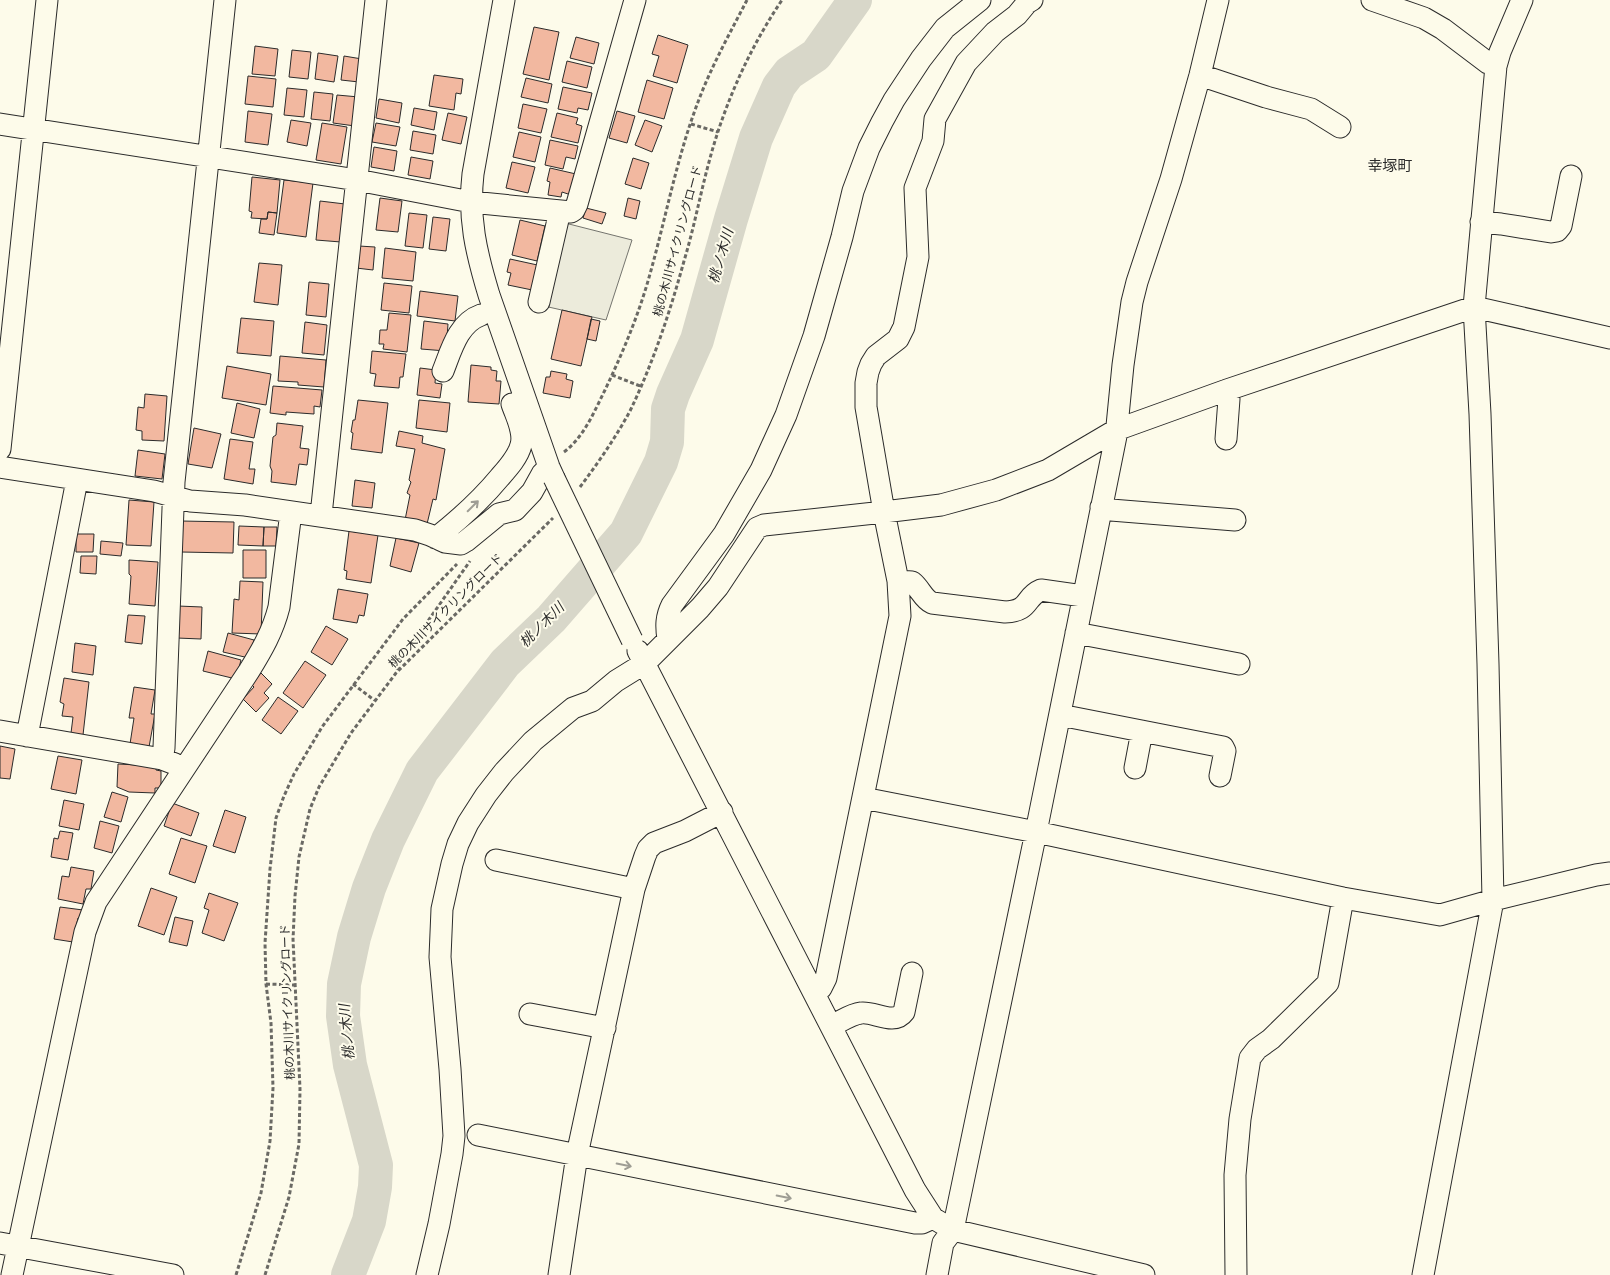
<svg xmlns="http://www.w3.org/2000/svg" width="1610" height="1275" viewBox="0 0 1610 1275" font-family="Signika,'Noto Sans JP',sans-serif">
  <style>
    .green { fill: #ecebdb; stroke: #74746e }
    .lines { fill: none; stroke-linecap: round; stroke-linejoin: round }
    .river { stroke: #d8d7c9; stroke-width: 34 }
    .building { fill: #f2b8a0; stroke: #2b2b2b }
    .minor-casing { stroke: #2b2b2b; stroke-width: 23 }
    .path { stroke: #6a6964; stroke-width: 3; stroke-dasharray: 4 2.5; stroke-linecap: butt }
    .minor { stroke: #fdfbea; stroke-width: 21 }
    .minor-bridge-casing { stroke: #2b2b2b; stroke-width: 23; stroke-linecap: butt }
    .minor-bridge { stroke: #fdfbea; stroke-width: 21 }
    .oneway { stroke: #9e9d94 }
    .labels { text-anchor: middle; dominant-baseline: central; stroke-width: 4; stroke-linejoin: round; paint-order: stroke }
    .street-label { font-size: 12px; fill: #2b2b2b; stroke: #fdfbea }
    .water-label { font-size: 14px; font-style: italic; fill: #2b2b2b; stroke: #fdfbea }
    .quarter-label { font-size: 15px; fill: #2b2b2b; stroke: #fdfbea }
  </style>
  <rect width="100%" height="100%" fill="#fdfbea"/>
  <path class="green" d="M565,223l67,17 -26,80 -62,-14z"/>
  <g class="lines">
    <path class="river" d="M348,1275l21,-54 6,-34 1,-22 -26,-100 -7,-49 1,-32 10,-47 15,-49 19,-48 34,-69 83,-108 46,-44 75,-86 35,-71 6,-20 1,-33 5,-15 24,-54 34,-121 25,-81 23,-52 10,-13 27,-18 39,-55"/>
  </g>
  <path class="building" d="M534,27l25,5 -10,48 -26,-6z
    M658,35l30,10 -11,38 -24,-7 6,-20 -7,-2z
    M576,37l23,6 -5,21 -24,-6z
    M255,46l23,3 -3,27 -23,-2z
    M292,50l19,2 -3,27 -19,-2z
    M318,53l20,3 -4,26 -19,-3z
    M344,56l18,3 -3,23 -18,-2z
    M567,61l25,6 -5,21 -25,-6z
    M434,75l29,4 -2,15 -5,-1 -2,17 -25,-4z
    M248,76l28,3 -3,28 -28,-3z
    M526,78l26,6 -4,19 -27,-6z
    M647,80l26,8 -9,31 -26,-7z
    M563,87l29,6 -4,17 -10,-2 -1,5 -19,-4z
    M287,88l20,2 -3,27 -20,-2z
    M314,92l19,2 -3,27 -19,-2z
    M337,95l22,2 -4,29 -22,-3z
    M379,99l23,4 -3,20 -23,-5z
    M523,104l24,5 -6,24 -23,-5z
    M414,108l23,4 -3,18 -23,-5z
    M248,111l24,3 -4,31 -23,-3z
    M617,111l18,5 -8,27 -18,-5z
    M448,113l19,4 -6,27 -19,-4z
    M557,113l21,5 -2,6 6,2 -4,17 -27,-6z
    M291,120l20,3 -4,23 -20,-4z
    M645,120l17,6 -10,26 -17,-7z
    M322,123l25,4 -6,37 -25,-4z
    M376,123l24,4 -4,19 -24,-4z
    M413,131l23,4 -3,19 -23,-4z
    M519,132l22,5 -6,25 -22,-5z
    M550,140l28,6 -3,13 -9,-2 -3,12 -18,-4z
    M374,147l23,4 -3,20 -23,-4z
    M411,157l22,4 -3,18 -22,-4z
    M633,158l16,5 -8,26 -16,-5z
    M512,162l23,5 -7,26 -22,-5z
    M550,168l26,6 -5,21 -9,-3 -1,5 -13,-2 2,-13 -3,-1z
    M252,177l28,3 -3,33 -9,-1 -1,7 -16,-1 1,-6 -3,-1z
    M284,180l29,3 -7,54 -29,-4z
    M380,198l22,3 -4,31 -22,-2z
    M628,198l12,3 -4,18 -12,-3z
    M320,201l25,3 -4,38 -25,-2z
    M586,208l20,5 -4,11 -19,-6z
    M268,212l9,1 -3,22 -15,-2 2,-14h6z
    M409,213l18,2 -4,33 -18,-2z
    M433,217l17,2 -4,32 -17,-2z
    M520,220l25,6 -8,35 -25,-6z
    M359,246l16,1 -2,23 -17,-2z
    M385,248l31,4 -3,29 -31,-3z
    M510,259l32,7 -5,25 -29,-6 3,-12 -4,-1z
    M259,263l23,2 -4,40 -24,-3z
    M309,282l20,2 -3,33 -20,-2z
    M384,283l28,3 -3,27 -28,-3z
    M420,291l38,5 -3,25 -38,-5z
    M562,310l30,7 -11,49 -30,-7z
    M389,313l22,2 -4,37 -24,-3 1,-5h-5l1,-14h7z
    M241,318l33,3 -3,35 -34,-3z
    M591,319l9,2 -4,20 -9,-2z
    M424,321l24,3 -2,27 -25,-2z
    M305,322l22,3 -3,30 -22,-2z
    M372,351l34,3 -3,23h-3l-1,11 -25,-2 2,-12 -6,-1z
    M280,356l46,4 -2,27 -26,-2v-3l-20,-1z
    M471,365l20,2v3l6,1 -1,10h5l-2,23 -31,-2z
    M227,366l44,8 -5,31 -44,-7z
    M420,368l16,2 -1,13 7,1 -2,14 -23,-3z
    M551,371l16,3 -1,5 7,2 -3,17 -27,-5 3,-16h4z
    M273,386l49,4 -2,17 -6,-1v8l-28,-2v3l-16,-2z
    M145,394l22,2 -3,45 -22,-1v-9l-6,-1 2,-23 6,1z
    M358,400l30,3 -6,50 -31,-4 2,-16 -2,-1 2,-12h2z
    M419,400l31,3 -3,29 -31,-4z
    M237,403l23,6 -6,29 -23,-5z
    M277,423l26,3 -3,22 9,1 -2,16 -8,-1 -3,21 -25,-3 1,-11 -2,-5 3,-29 3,-2z
    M194,428l27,6 -9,34 -24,-4z
    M399,431l24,5 -1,7 23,6 -9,51 -3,-1 -6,25 -22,-4 5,-25 -3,-2 4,-11 -2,-2 6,-31 -19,-3z
    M230,439l23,3 -4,27h6l-2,15 -29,-5z
    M138,450l27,4 -3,25 -27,-3z
    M355,480l20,3 -3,25 -20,-2z
    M129,500l25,2 -3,44 -25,-1z
    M181,521l53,1 -1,31 -52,-1z
    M239,526l25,1 -1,19 -25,-1z
    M264,527h13l-1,19h-13z
    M349,531l29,4 -7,48 -25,-4 1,-8 -3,-1z
    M76,534h18l-1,18h-17z
    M396,538l23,5 -8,29 -21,-6z
    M101,541l22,2 -2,13 -21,-2z
    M243,550h23v28h-23z
    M81,556h16l-1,18 -16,-1z
    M129,560l29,2 -3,44 -26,-2 2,-28 -2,-2z
    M240,581l23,1 -2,52 -29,-1 2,-34 5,1z
    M338,589l30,5 -4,22 -5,-1 -2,8 -24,-4z
    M178,606l24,1 -1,32 -24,-1z
    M128,615l17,1 -3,28 -17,-2z
    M326,626l22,13 -16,26 -21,-13z
    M228,633l26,7 -5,18 -26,-6z
    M75,643l21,3 -3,29 -21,-3z
    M208,651l33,9 -5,19 -33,-8z
    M305,661l21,14 -23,33 -20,-15z
    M261,673l11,11 -8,9 5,5 -13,14 -13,-13 11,-12 -3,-3z
    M64,678l25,4 -6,53 -12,-2 2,-16 -11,-1 2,-12 -4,-2z
    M134,687l21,3 -4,24h4l-6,33 -19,-3 4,-26h-5z
    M278,697l20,14 -17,23 -19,-14z
    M0,746l15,3 -5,30 -10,-1z
    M58,756l24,4 -6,34 -25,-5z
    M118,764l38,2v4l5,1v17h-6v5l-26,-1 -12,-5z
    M112,792l16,5 -7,25 -17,-5z
    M64,800l20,4 -5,26 -20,-4z
    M172,803l27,10 -8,23 -27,-10z
    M225,810l21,7 -11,36 -22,-7z
    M100,821l19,5 -7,27 -18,-5z
    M60,831l13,2 -5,27 -17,-3 3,-19 4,1z
    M181,838l26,8 -12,37 -26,-9z
    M71,867l23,4 -3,18h-5l-3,15 -25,-5 4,-23 7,1z
    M151,888l26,9 -13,38 -26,-9z
    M209,893l29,10 -14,38 -22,-8 7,-23 -5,-2z
    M60,907l23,3 -2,8h-3l-5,24 -19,-3z
    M175,917l18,4 -6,25 -18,-4z"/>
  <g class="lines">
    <g class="minor-casing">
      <path id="minor" d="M504,0l-31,174c-5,44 3,78 16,121l60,172 5,11
        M1372,0l52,18 19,11 45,34 8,3
        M1200,75l66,22 45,12 29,18
        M0,124l357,56 114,22 100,10 3,-2 3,-6 58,-204
        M1481,222l20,2 50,8 6,-1 4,-5 10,-50
        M539,302l21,-91
        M443,371c8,-20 15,-48 38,-56
        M1226,439l3,-40 -2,-9
        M0,449l47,-449
        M0,467l154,24 36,10 55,4 170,25 15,5 15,7 16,2 5,-3 33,-27 16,-4 17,-18 10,-18 7,-7
        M1101,507l10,3 124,10
        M321,515l55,-515
        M436,538c24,-19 45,-38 64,-61 8,-9 18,-20 21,-32 4,-13 -5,-29 -9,-41
        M898,581l14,1c8,6 11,17 20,21l73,9c26,-1 19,-15 36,-22l42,6
        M1076,633l163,31
        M668,639c-2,-13 -2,-22 4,-34l52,-71 37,-64 25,-55 28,-79 28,-99 11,-46 16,-43 13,-26 12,-22 27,-41 24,-31 35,-28
        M638,651l277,539 18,28 20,12 191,45
        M1060,715l163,32 2,4 -5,25
        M0,731l162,28 13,5
        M27,736l50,-256
        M162,759l2,-11 10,-266 51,-482
        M1135,768l7,-37
        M863,798l173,34 307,66 97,17 53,-15 103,-25 14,-2
        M496,860l138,29
        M814,993l7,-5 5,-10 74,-362 -2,-35 -14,-69 -18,-105v-24l2,-11 3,-8 5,-8 22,-17 6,-12 14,-70 -3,-69 18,-47 2,-22 31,-56 29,-31 22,-17 10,-12 5,-3
        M530,1014l75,14
        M831,1026c9,-4 20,-12 30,-13 13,-2 33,13 43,-1l8,-39
        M478,1135l437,88h7l11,-5
        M0,1243l173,32
        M12,1275l73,-343 11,-30 153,-231c13,-21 24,-40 30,-64l12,-95
        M427,1275l12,-51 13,-70 2,-18 -4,-67 -10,-112 2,-48 10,-45 6,-20 10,-21 18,-28 18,-23 29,-31 40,-33 19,-7 24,-20 29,-18 55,-55 18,-21 39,-59 7,-3 120,-13 57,-7 55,-15 52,-20 68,-40 111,-40 247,-83 136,31
        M559,1275l18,-120 57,-266 11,-33 3,-7 6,-6 31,-12 37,-19
        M937,1275l6,-32 10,-13 83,-398 80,-396 7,-71 9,-63 5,-20 34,-103 29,-104 18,-75
        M1236,1275l-1,-100 5,-56 10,-61 7,-9 14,-10 57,-56 15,-85
        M1423,1275l70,-375 -5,-236 -8,-250 -6,-107 22,-241 4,-14 22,-52"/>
    </g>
    <path class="path" d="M691,124l27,8
      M612,375l28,11
      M564,452c20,-15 30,-40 41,-62 18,-38 34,-76 45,-116 16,-57 27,-117 48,-172 13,-35 32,-69 49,-102
      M580,487c18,-24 36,-50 50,-76 23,-48 40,-99 54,-150 10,-33 16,-66 25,-99 15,-57 40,-113 73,-162
      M397,670l5,-12 68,-97
      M353,684l21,16
      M266,984l29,1
      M236,1275l25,-82 9,-52 3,-53 -2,-65 -5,-39 -1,-41 5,-74 6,-51 8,-22 10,-22 28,-47 81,-108 54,-55
      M265,1275l24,-78 10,-53 1,-55 -7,-150 2,-43 4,-39 11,-48 9,-22 32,-54 45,-60 157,-155"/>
    <use href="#minor" class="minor"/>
    <g class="minor-bridge-casing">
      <path id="minor-bridge" d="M554,478l78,162"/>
    </g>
    <use href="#minor-bridge" class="minor-bridge"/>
  </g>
  <defs><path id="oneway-shaft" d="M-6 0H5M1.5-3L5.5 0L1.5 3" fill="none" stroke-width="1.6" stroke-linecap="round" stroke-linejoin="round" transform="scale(1.25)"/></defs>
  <g class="oneway">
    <use href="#oneway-shaft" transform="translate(473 506) rotate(-45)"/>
    <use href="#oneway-shaft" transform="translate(624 1165) rotate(11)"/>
    <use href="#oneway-shaft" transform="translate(784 1197) rotate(11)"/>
  </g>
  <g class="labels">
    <g class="street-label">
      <text transform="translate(678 241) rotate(-75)">桃の木川サイクリングロード</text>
      <text transform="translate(446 611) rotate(-45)">桃の木川サイクリングロード</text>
      <text transform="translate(288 1002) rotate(-92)">桃の木川サイクリングロード</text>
    </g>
    <g class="water-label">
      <text transform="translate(721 256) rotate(-74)">桃ノ木川</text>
      <text transform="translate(542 625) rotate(-45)">桃ノ木川</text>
      <text transform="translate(347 1032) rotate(-95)">桃ノ木川</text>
    </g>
    <g class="quarter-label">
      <text x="1390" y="166">幸塚町</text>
    </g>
  </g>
</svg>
